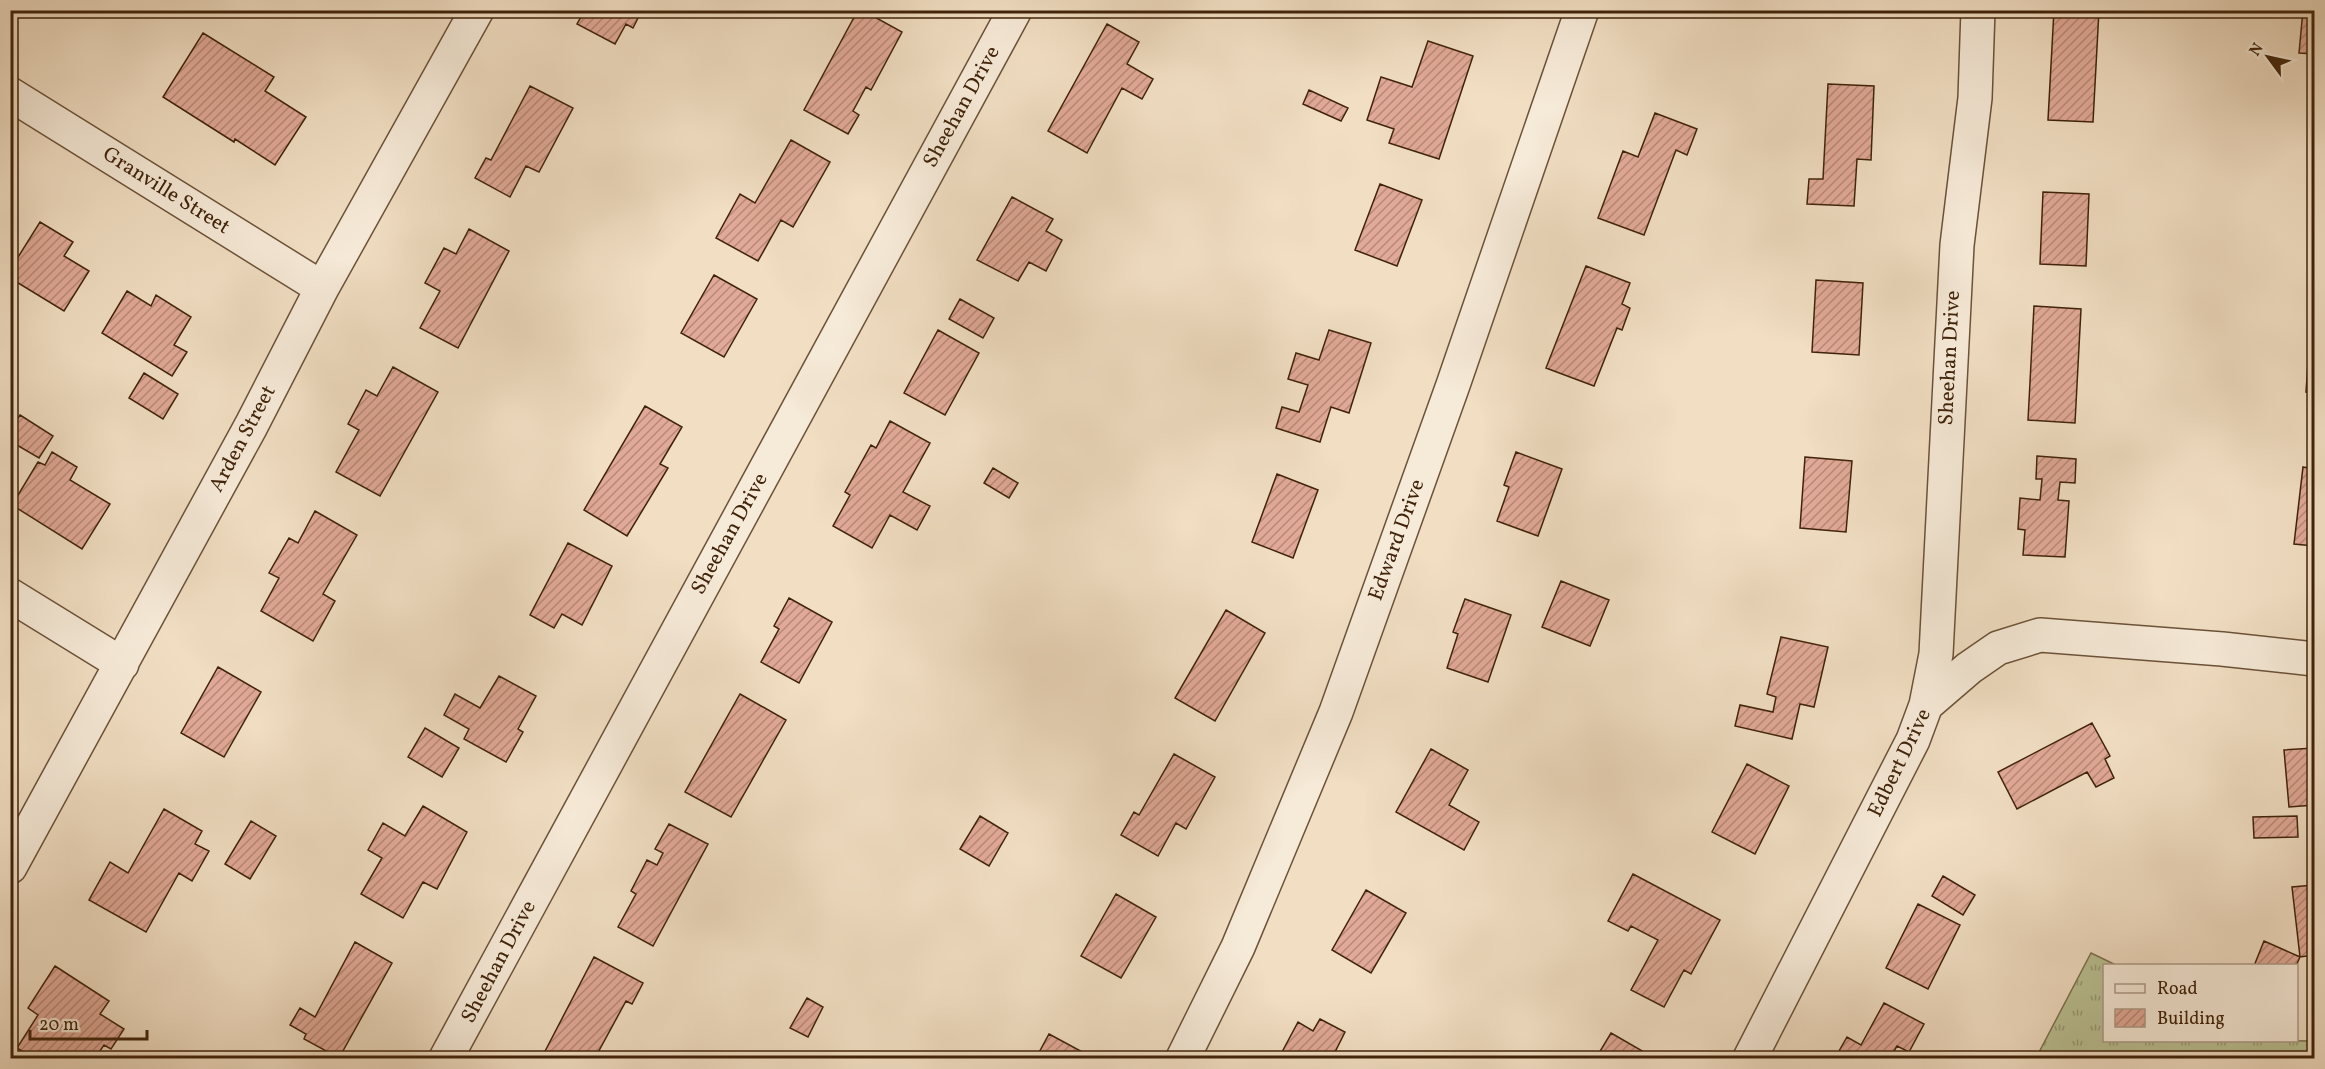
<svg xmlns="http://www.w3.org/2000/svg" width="2325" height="1069" viewBox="0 0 2325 1069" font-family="Vollkorn,serif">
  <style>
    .grass { fill: url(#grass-tufts); stroke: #7d724f; stroke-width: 1.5 }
    .building { fill: url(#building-hatch); stroke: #40230a; stroke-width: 1.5 }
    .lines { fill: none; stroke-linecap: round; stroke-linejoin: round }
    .minor-casing { stroke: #6c5238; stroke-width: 36 }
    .minor { stroke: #f6ead8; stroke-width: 33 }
    .labels { text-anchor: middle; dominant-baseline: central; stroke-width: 4.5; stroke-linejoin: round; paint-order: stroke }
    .street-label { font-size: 21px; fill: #40230a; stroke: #f6ead8 }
  </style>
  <defs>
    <pattern id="grass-tufts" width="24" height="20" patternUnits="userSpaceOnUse" patternTransform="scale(1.5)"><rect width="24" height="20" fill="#bac194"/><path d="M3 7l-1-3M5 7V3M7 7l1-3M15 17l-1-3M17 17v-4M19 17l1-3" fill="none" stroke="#999c77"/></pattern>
    <pattern id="building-hatch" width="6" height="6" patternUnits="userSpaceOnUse" patternTransform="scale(1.5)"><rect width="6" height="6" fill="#e1a997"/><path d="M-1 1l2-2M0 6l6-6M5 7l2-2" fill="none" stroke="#b88979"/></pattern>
  </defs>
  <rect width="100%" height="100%" fill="#f1dec3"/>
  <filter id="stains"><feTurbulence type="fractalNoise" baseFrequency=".00333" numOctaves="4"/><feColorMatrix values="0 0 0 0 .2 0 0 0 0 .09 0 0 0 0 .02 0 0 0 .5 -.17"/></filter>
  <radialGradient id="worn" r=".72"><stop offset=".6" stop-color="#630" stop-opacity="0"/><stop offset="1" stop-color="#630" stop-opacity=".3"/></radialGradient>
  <path class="grass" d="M2091,953l25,12 -12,1v74l210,1v17h-278z"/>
  <path class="building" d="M585,10h57l-9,18 -7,-4 -11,20 -38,-20z
    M858,10h4l40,22 -31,58 -5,-3 -13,24 6,4 -11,19 -44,-24z
    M2054,10h45l-6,112 -45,-2z
    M2303,10h11v44l-15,-1z
    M1107,24l32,18 -12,22 26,15 -11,20 -20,-11 -35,65 -39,-22z
    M203,33l71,44 -9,14 41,26 -31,48 -40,-26 -1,3 -71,-45z
    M1428,41l45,15 -34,103 -50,-16 5,-14 -27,-9 14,-43 31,10z
    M1828,84l46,2 -3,74 -14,-1 -3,47 -47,-2 2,-25h14z
    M530,86l43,22 -34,64 -13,-6 -16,31 -35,-19 11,-20 5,2z
    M1309,90l39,18 -7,13 -38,-17z
    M1655,113l42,16 -10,26 -11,-5 -32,85 -46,-17 25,-67 15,6z
    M791,140l39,22 -37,65 -12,-7 -23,41 -42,-23 24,-44 15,9z
    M1380,184l42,16 -25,66 -42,-16z
    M2043,192l46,2 -3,72 -46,-2z
    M1012,197l41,22 -7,12 16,9 -16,31 -17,-9 -11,19 -41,-21z
    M40,222l33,20 -9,14 25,15 -25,40 -54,-33v-8z
    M469,229l40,22 -51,97 -38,-20 20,-37 -15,-8 19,-35 12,6z
    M1586,266l44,17 -8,21 8,4 -8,22 -5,-2 -23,58 -48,-18z
    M714,275l43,24 -33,58 -43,-24z
    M1816,280l47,3 -4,72 -47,-3z
    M127,291l24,15 5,-11 35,22 -17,28 13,7 -15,24 -70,-43z
    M960,299l34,19 -11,20 -34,-19z
    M2034,306l47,3 -6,114 -47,-3z
    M2311,318h3v75l-8,-1z
    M938,330l41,23 -34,62 -41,-22z
    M1329,330l42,13 -22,70 -18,-6 -11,35 -44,-14 6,-21 17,5 9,-27 -20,-6 8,-26 23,7z
    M393,367l45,25 -58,104 -44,-24 23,-42 -11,-6 18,-34 11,6z
    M144,373l34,21 -15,25 -34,-21z
    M645,406l37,21 -22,37 8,4 -41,68 -43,-26z
    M20,415l33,21 -14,22 -29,-17v-11z
    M890,421l40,22 -27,49 27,14 -13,24 -27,-15 -18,33 -39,-22 17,-31 -5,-3 26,-47 5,3z
    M52,452l25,15 -7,13 40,24 -28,45 -70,-44 26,-43 7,3z
    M1516,452l46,17 -24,67 -41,-15 12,-34 -5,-2z
    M2037,456l39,3 -1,24 -15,-1 -2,18 11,1 -4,56 -42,-2 2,-25 -7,-1 2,-31 20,2 2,-21h-6z
    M1805,457l47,4 -6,71 -46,-4z
    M2303,467l11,2v77l-20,-2z
    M993,468l25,15 -9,15 -25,-15z
    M1277,474l41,16 -25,68 -41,-16z
    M315,511l42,24 -34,59 12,7 -22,40 -52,-30 18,-33 -10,-5 20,-35 9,5z
    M568,543l44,23 -30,59 -20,-11 -8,14 -24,-13z
    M1561,581l48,19 -19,46 -48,-19z
    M789,598l43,24 -33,61 -38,-21 18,-33 -5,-3z
    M1465,599l46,16 -23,67 -41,-14 11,-34 -5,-2z
    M1226,610l39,23 -50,88 -40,-23z
    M1781,637l47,10 -14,60 -14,-3 -8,35 -57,-13 5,-21 33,7 3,-15 -9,-3z
    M218,667l43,25 -37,65 -43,-24z
    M499,676l37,20 -18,33 5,3 -17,30 -42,-23 5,-10 -25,-14 11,-21 25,14z
    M740,694l46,26 -55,97 -46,-25z
    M2092,723l18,33 -5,3 9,19 -18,9 -9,-15 -70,37 -19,-37z
    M425,728l34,20 -17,29 -34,-20z
    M2314,748v57l-25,2 -5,-57z
    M1431,749l37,21 -19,35 30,17 -15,28 -68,-38z
    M1174,754l41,23 -29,52 -10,-6 -18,33 -37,-21 13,-23 5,3z
    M1747,764l42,22 -34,68 -43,-22z
    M423,806l44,26 -30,57 -14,-7 -20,36 -42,-24 21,-36 -14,-8 15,-27 22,13z
    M164,809l38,22 -7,13 14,7 -17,30 -13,-8 -33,59 -57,-32 21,-38 18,11z
    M980,816l28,17 -19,33 -29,-17z
    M2297,816l1,21 -44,1 -1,-21z
    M251,821l25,15 -26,43 -25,-15z
    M669,824l39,20 -55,102 -35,-19 18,-33 -5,-3 16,-31 10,5 6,-12 -8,-4z
    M1633,874l87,46 -29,54 -7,-4 -20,37 -33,-17 27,-50 -27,-14 -3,5 -20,-10z
    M1943,876l32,19 -12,20 -31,-19z
    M2314,885v70l-14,2 -8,-70z
    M1366,890l40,23 -35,60 -39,-23z
    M1116,894l40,23 -35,61 -40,-22z
    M1918,904l42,21 -32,64 -42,-21z
    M2264,941l36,16 -4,9h-42z
    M355,942l37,21 -53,95 -35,-19 2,-5 -16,-9 10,-17 15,9z
    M594,957l49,26 -11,21 -6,-3 -31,57h-50l-3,-1z
    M55,966l54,35 -9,13 24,15 -13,20 -7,-4 -9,13h-4l-10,-6 -4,6h-44l-16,-10 21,-33 -10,-7z
    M807,998l16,9 -15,30 -18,-9z
    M1884,1003l40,21 -15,28 -12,-6 -7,12h-55l12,-21 14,8z
    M1320,1019l25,13 -13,26h-47l1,-1 -5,-3 17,-32 15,9z
    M1611,1033l40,23 -1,2h-54z
    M1049,1034l39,21 -2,3h-50z"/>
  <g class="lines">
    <g class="minor-casing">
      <path id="minor" d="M10,94l312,194
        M10,595l112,69
        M1926,705l10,-51 21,-409 18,-147 3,-88
        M10,867l241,-441 71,-138 155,-278
        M446,1058l569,-1048
        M1183,1058l55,-111 98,-235 117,-327 129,-375
        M1750,1058l163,-318 13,-35 43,-37 29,-20 42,-13 182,14 92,10"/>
    </g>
    <use href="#minor" class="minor"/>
  </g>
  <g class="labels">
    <g class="street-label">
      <text transform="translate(962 107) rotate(-61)">Sheehan Drive</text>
      <text transform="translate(166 191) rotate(32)">Granville Street</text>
      <text transform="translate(1950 358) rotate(-87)">Sheehan Drive</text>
      <text transform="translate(243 439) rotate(-62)">Arden Street</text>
      <text transform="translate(730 534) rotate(-61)">Sheehan Drive</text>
      <text transform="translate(1397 540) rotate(-70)">Edward Drive</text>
      <text transform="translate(1900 763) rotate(-64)">Edbert Drive</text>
      <text transform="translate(499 962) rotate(-62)">Sheehan Drive</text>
    </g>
  </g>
  <rect width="2325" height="1069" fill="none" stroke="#f1dec3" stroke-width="36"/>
  <rect x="12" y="12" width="2301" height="1045" fill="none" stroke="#40230a" stroke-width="3"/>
  <rect x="18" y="18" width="2289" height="1033" fill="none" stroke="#40230a" stroke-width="1.5"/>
  <rect x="2103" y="964" width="195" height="78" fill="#f6ead8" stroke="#ad9a86" stroke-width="1.5"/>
  <rect x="2115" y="984" width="30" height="9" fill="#f6ead8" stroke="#ad9a86" stroke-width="1.5"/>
  <text x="2157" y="994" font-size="18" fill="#40230a">Road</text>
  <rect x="2115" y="1009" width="30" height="18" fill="url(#building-hatch)" stroke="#ad9a86" stroke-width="1.5"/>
  <text x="2157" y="1024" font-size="18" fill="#40230a">Building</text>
  <g transform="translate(2268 57) rotate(303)" stroke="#f6ead8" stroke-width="4.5" paint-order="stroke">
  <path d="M0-4.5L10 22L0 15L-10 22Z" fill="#40230a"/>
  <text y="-9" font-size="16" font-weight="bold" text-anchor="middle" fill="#40230a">N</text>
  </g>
  <path d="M30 1030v9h117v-9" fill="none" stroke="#40230a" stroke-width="3"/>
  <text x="39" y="1030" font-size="18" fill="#40230a" stroke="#f6ead8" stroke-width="4.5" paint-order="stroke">20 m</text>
  <rect width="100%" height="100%" filter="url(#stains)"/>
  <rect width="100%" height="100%" fill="url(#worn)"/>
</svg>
